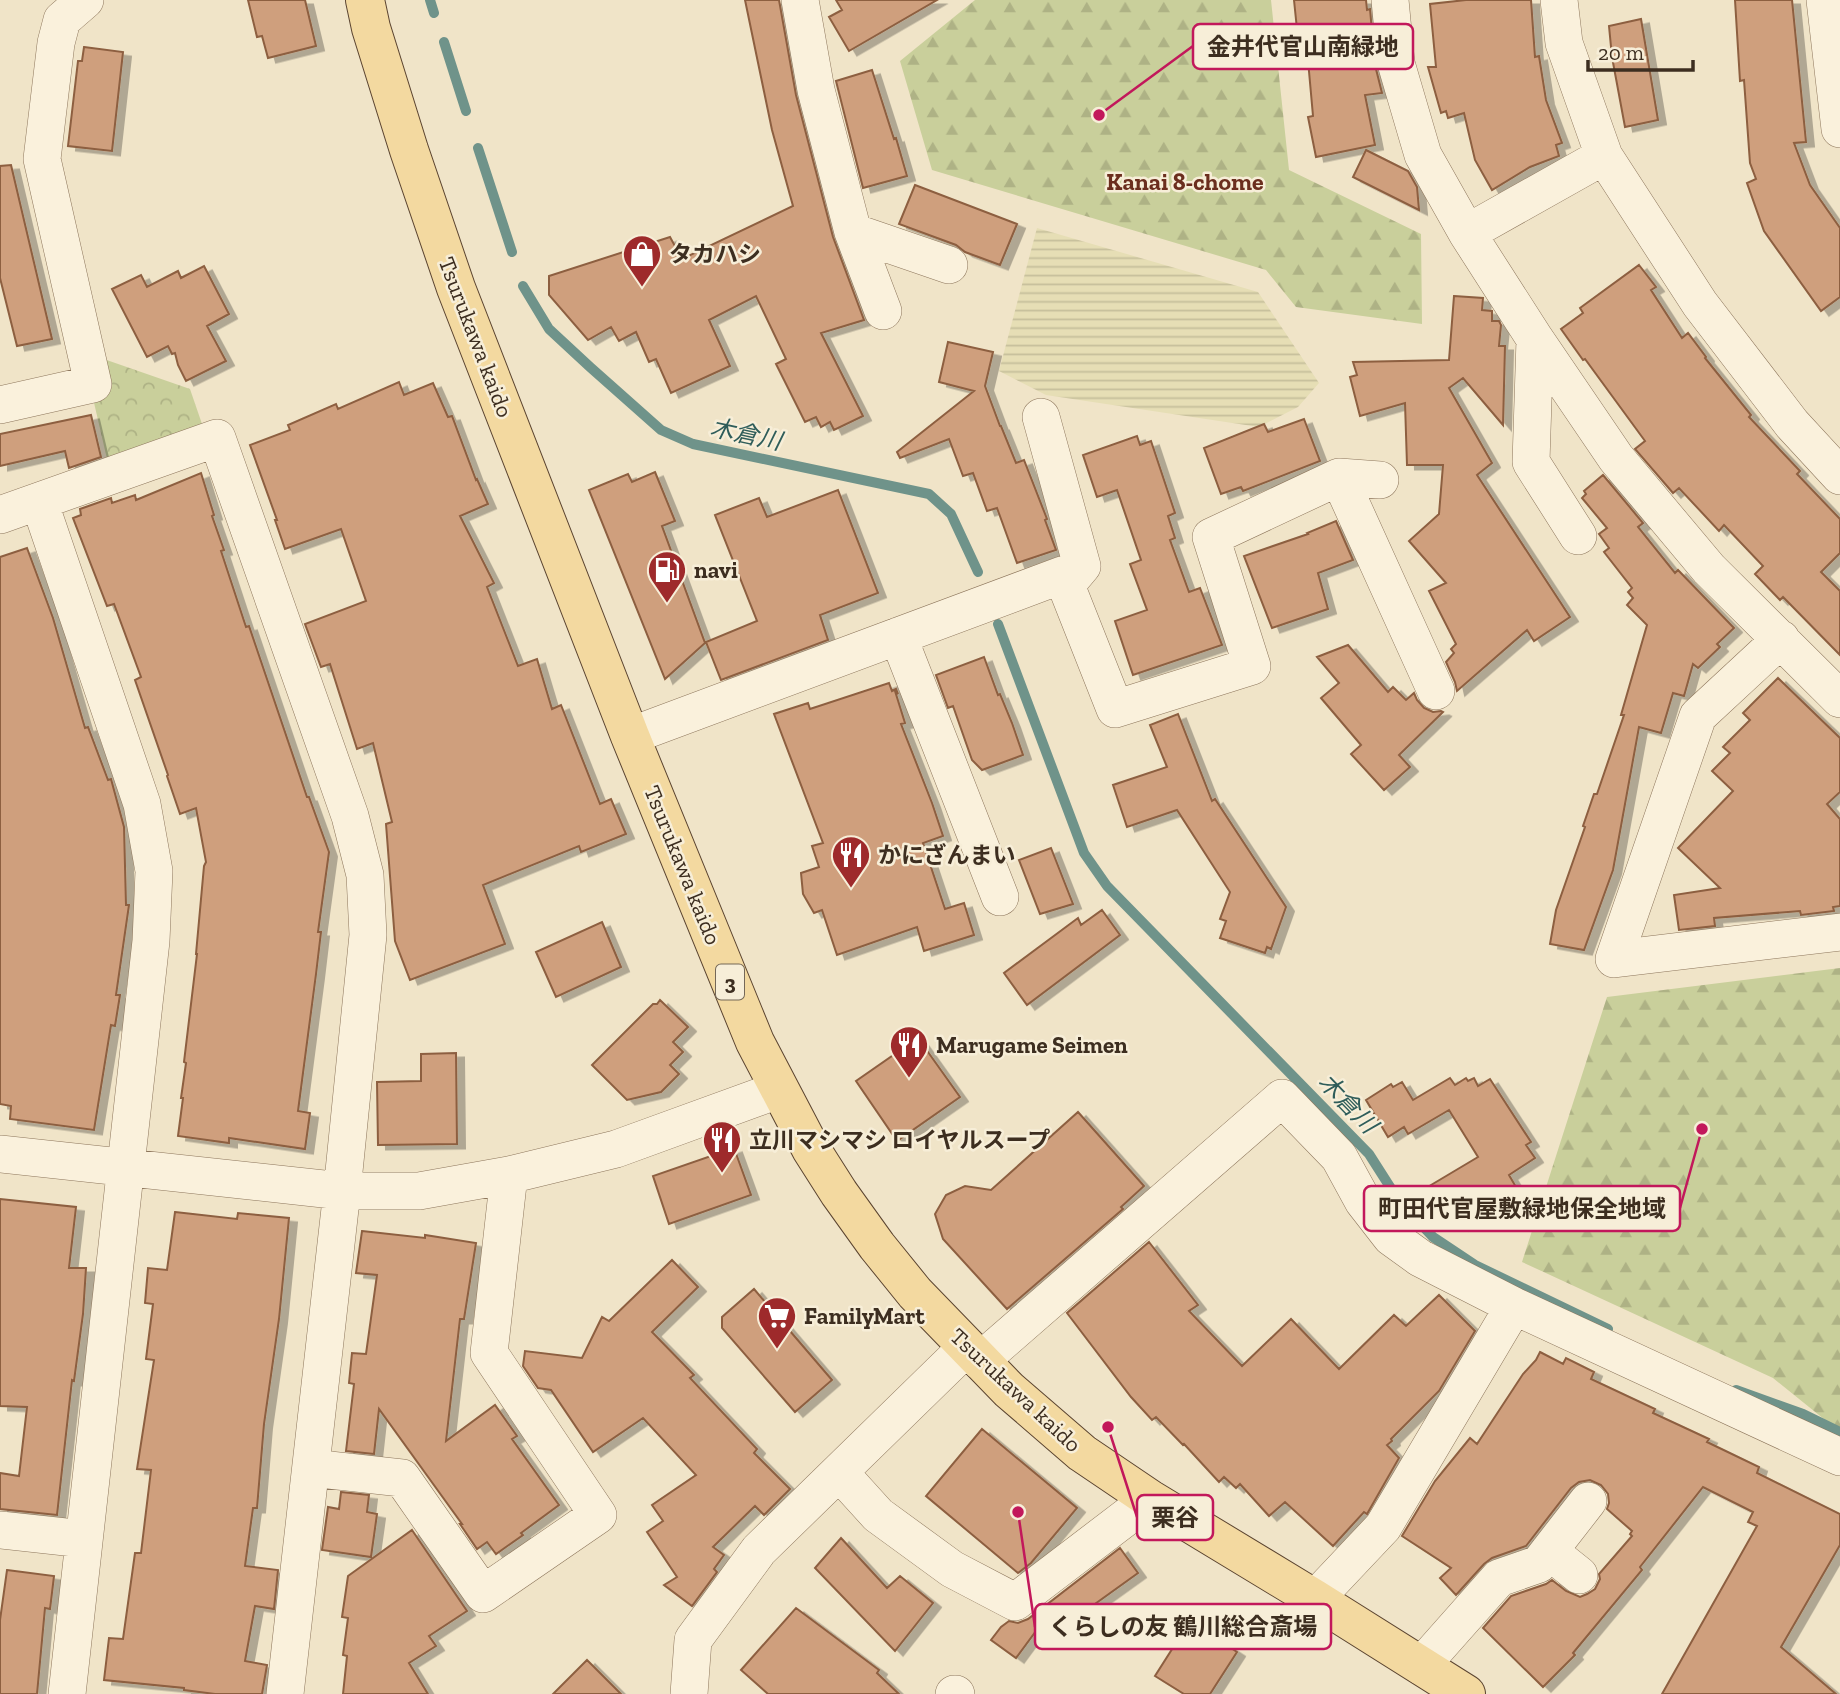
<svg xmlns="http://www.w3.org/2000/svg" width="1840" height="1694" viewBox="0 0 1840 1694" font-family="'Zilla Slab','Noto Sans JP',serif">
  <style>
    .farmland { fill: url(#farmland-rules) }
    .forest { fill: url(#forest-firs) }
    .park { fill: url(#park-crowns) }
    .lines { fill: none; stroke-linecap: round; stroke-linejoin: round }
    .stream { stroke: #6f938a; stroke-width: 10 }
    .building { fill: #cf9f7d; stroke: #8d5f41; stroke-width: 2; filter: url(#shadow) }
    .minor-casing { stroke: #8d765c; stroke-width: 38 }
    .major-casing { stroke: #5b4430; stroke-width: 40 }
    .minor { stroke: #faf1dc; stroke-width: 37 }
    .major { stroke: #f3d9a0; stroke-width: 38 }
    .labels { text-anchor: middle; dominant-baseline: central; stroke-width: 5; stroke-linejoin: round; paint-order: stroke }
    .shield { fill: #f7eed8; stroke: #756857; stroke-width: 2 }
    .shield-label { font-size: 21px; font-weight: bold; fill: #3d2e20 }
    .poi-label { font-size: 23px; font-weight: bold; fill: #3d2e20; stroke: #f7eed8; text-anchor: start }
    .street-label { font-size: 23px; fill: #3d2e20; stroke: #f7eed8 }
    .neighbourhood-label { font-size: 24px; font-weight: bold; fill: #6b2e1e; stroke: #f7eed8 }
    .water-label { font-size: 24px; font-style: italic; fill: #2f5d5a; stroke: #f7eed8 }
    .leader { fill: none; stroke: #c2185b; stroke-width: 2.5 }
    .callout-dot { fill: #c2185b; stroke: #f7eed8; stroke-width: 2.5 }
    .callout { fill: #f7eed8; stroke: #c2185b; stroke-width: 2.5 }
    .callout-label { font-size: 24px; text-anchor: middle; font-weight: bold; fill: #3d2e20 }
  </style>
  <defs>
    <pattern id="farmland-rules" width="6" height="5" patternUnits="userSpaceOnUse" patternTransform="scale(1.75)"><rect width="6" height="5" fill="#e6deb5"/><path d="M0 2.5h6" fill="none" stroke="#c6bf9b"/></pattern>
    <pattern id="forest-firs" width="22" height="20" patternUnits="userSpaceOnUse" patternTransform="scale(1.75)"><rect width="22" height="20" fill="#c9cf9b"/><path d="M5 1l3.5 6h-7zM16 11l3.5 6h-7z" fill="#aeb285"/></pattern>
    <pattern id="park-crowns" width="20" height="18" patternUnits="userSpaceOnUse" patternTransform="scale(1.75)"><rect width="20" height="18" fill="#c9cf9b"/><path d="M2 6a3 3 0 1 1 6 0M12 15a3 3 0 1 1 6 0" fill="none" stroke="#aeb285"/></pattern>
    <filter id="shadow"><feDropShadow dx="8" dy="4.5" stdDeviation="0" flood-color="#0004"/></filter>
  </defs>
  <rect width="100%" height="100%" fill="#f0e4c8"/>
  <path class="farmland" d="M1037,228l221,64 61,91 -21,24 -39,20 -213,-32 -47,-24z"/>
  <path class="forest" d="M975,0h296l18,170 132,64 1,90 -126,-17 -30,-37 -334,-100 -32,-109z
    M1840,968v464l-67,-54 -251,-116 85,-265z"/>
  <path class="park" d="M98,357l92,32 12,35 -95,35 -15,-65z"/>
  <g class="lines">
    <path class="stream" d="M430,0l4,13
      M444,42l22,69
      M478,148l34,104
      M523,286l26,43 41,38 71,63 32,14 236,50 22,20 27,58
      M998,624l86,229 23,33 262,268 30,47 34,36 42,28 133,64
      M1736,1390l67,24 37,18"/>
  </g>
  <path class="building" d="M248,0h57l11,46 -48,12 -6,-22 -5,1z
    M745,0h34l17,95 37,142 31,83 -43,13 42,83 -29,14 -4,-8 -9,5 -5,-10 -11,5 -29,-58 10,-5 -30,-63 -47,24 21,46 -59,27 -15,-34 -7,3 -13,-30 -17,9 -8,-14 -23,13 -39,-45v-19l121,-39 12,22 111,-53 -21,-76z
    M836,0h101l-88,51 -20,-34 13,-7z
    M1294,0h72l1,10 3,-1 5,56 7,28 -17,2 10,50 -59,12 -8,-40 5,-1 -7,-78 -8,1z
    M1466,0h65l4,57 4,-1 7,44 16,43 -6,2 3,11 -29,11 -38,23 -17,-30 -11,-47 -16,5 -2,-7 -5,2 -13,-46h8l-6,-63z
    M1735,0h57l14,142 -12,1 16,42 30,43v69l-19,14 -57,-80 -17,-48 9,-4 -6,-16 -6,-83 -4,1z
    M1641,19l17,101 -33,7 -13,-70 -3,-31z
    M84,47l39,5 -11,99 -44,-5 10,-85h4z
    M872,70l22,69 2,-1 11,38 -44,12 -27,-107z
    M1366,150l42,21 9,16 2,23 -66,-33z
    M11,165l41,174 -35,7 -17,-68v-112z
    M915,185l102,39 -17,41 -35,-13 -9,-7 -57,-21z
    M1639,265l17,22 -5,3 31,48 6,-5 18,24 -1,1 46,57 -2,2 51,54 -3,3 43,45v34l-19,19 19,19v64l-57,-58 -3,3 -25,-26 8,-8 -39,-41 -5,6 -40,-43 -6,5 -38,-44 10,-8 -60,-82 -2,1 -22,-31 22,-16 -3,-5z
    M204,266l25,48 -22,12 19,35 -40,20 -8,-16 -3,-12 -3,1 -4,-8 -21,11 -35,-68 29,-14 6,12 31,-16 3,7z
    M1454,296l29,2 -1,12 10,1v10h7l2,4 -2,21h6l-2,79 -40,-47 -14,10 43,75 -15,12 93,142 -36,24 -7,-11 -70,61 -2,-9 -9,-20 8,-9 -3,-4 5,-5 -27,-53 17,-8 -37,-42 30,-27 4,-49h-36l-2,-62 -45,13 -10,-39 7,-2 -4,-13 96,-2z
    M948,342l45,10 -8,34 15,40h1l15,37 8,-3 23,59 -2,1 11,30 -39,13 -20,-55 -10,3 -14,-38 -10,3 -14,-37 -49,19 -3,-6 77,-61 -35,-9z
    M399,382l5,13 29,-12 15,34 4,-1 24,64 1,-1 11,25 -28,12 34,67 -7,4 31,79 19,-7 15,50 9,-4 39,99 11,-5 15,35 -45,18 -2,-6 -96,39 22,59 -95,36 -15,-39 -9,-117 6,-2 -19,-79 -16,6 -27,-85 -9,3 -16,-43 61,-23 -25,-72 -56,20 -10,-29h2l-27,-75 40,-15 -2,-5 48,-21 2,5z
    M91,415l10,42 -32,11 -4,-17 -65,15v-32z
    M1304,419l16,42 -77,30 -2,-4 -20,7 -17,-46 60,-24 4,8z
    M1137,436l3,9 11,-4 24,72 -7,3 7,22 -5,2 19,52 11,-4 22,57 -89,30 -18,-54 32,-11 -17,-46 11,-4 -24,-70 -20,7 -14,-42z
    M655,472l20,49 -13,5 43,117 -40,36 -76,-189 39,-16 4,8z
    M201,473l13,42 -2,1 12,34 -3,1 25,76 3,-1 58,171h2l20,55 -11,80h3l-5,42 -18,137 12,2 -5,36 -76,-11v5l-51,-7 5,-38h-2l5,-35 -2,-1 13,-108h-1l8,-88 2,-4 -10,-54 -16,6 -13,-38 1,-1 -33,-95 6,-3 -27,-73 -7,2 -34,-88 8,-3 -1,-6 31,-11 1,5 23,-8 1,5z
    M1603,475l40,48 -5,4 37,46 3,-3 56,58 -17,16 3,3 -22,21 -5,-4 -9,32 -11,-3 -12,40 -22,-6 -26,143 -29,80 -34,-6 6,-34 29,-83 -2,-1 11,-32h3l27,-79h-3l26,-90 -20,-20 6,-7 -5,-6 4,-4 -28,-36 5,-4 -10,-14 8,-6 -25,-30 4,-4 -2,-3z
    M838,490l40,103 -58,22 8,25 -107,40 -15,-38 51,-21 -42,-106 44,-17 8,19z
    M1336,521l17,39 -35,13 10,36 -56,19 -28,-72 64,-22 -1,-1z
    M27,548l26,70 32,110 3,-1 20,53 3,-1 13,48 2,78h3l-13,90h4l-5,31 -4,-1 -17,105 -84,-11 1,-13 -11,-2v-547z
    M1348,645l40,47 5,-5 13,13 8,-7 3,7 7,8 9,4 8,-1 2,1 -44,43 11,12 -26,23 -33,-36 10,-9 -40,-47 18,-15 -22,-26z
    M984,657l14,38 2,-1 12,29 11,32 -41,15 -10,-10 -19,-54 -5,2 -12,-33z
    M1778,678l62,60v54l-13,12 13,15v87l-7,1 1,4 -33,4 -1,-4 -86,7 1,8 -36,4 -5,-35 46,-7 -42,-40 55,-57 -21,-20 18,-18 -7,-6 27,-27 -7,-7z
    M889,683l3,8 4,-2 2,5 -3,-3 10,32 -4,1 31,79 11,33 -20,7 22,66 19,-6 10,32 -50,16 -7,-24 -80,28 -15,-45 -8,3 -11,-19 -2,-21 18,-6 -7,-21 11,-3 -49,-129 34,-11 2,6z
    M1178,714l34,87 3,-2 71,108 -15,42 -4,-2 -2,6 -45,-15 6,-17 -6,-2 10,-27 -53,-82 -50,17 -14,-42 54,-18 -17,-42z
    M1051,848l22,56 -33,10 -21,-54z
    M1102,910l18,25 -93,70 -23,-32 74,-55 3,7z
    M602,922l19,45 -65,30 -20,-45z
    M660,1000l28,27 -15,15 10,10 -13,13 9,9 -18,18 -34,8 -35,-35 61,-61h4z
    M918,1038l42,59 -63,44 -41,-60z
    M456,1053l1,91 -79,1 -1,-63 44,-1v-27z
    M1450,1078l5,7 11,-7 2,3 6,-3 4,8 12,-7 41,63 -5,3 9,13 -26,17 7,12 -3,3 2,4 -54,32 -24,-19 -11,-19 52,-31 -29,-47 -41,24 -4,-7 -16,10 -22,-37 25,-16 2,3 9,-5 11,18z
    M1078,1112l66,74 -23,21 2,2 -116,100 -64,-70 -8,-25 11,-19 19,-9 26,4z
    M734,1148l17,47 -82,29 -16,-48z
    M0,1199l76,8 -7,61h17l-3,46 -9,67 -2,-1 -15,135 -57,-6v-36l19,3 8,-69 -27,-1z
    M175,1212l62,7 1,-6 51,5 -10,101 -15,105 -7,84h-4l-8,58 33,4 -4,39 -19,-3 -10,55 22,4 -5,29h-47l-31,-4v-2l-80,-8 5,-42 14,1 12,-86h6l10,-83 -14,-1 17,-109 -8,-1 7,-55 -8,-1 3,-35 19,2z
    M362,1231l63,7v-3l51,8 -12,76h-4l-14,122 49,-36 22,31 -5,3 47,66 -38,28 2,2 -27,19 -9,-12 -10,7 -17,-25h2l-83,-115 -5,45 -28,-3 8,-67 -5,-1 3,-30 14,1 11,-79 -21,-2z
    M1149,1242l49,63 -9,6 53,55 49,-47 48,50 55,-54 12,11 33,-31 36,36 -36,60 -48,48 1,2 -5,4 12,13 -32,56 -3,-2 -31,34 -48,-44 -16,14 -29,-32 -4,4 -12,-11 -5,5 -35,-38 -1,1 -27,-28 -4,3 -21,-23 -64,-84z
    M672,1260l26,27 -46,45 42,43 -4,3 67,71 -3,4 36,36 -26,26 -9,-9 -42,41 11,8 -10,14 3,3 -25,34 -28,-21 13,-8 -30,-45 16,-11 -11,-16 44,-30 -53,-57 -50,34 -42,-62 -13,-2 -15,-22 2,-15 57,7 20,-41 7,4z
    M754,1289l78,91 -37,32 -73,-84v-11z
    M1540,1352l23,12 3,-6 28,14 -3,7 64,30 -2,4 56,26 -2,3 52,25 -2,6 83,41v31l-59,102 55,47h-174l95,-168 -9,-4 5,-10 -50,-25 -63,80 2,3 -69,83 2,2 -32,32 -60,-59 28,-32 35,-12 6,-4 14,11 14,6 7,-3 8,-5 5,-10 -1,-5 33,-38 -2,-2 2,-3 -25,-22 2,-6 -1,-9 -7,-9 -11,-5 -11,2 -8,6 -45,58 -34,12 -8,6 -28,31 -16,-17 11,-10 -49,-32 33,-55 35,-43 7,6 46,-70 13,-14z
    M982,1429l95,79 -46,55 -13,10 -92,-77z
    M341,1492l28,3 -2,17 10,2 -6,43 -49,-7 6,-43 11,2z
    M412,1530l55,81 -38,25 7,10 -27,17 19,31h-85l4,-38 -4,-1 5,-37 -6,-1 6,-41z
    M841,1538l46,50 13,-12 33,27 -38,48 -80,-83z
    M1120,1548l18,25 -50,36 5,7 -27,19 -16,-23 -34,46 -25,-18 10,-13 8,-6 9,2 10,-4z
    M7,1570l47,6 -4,33 -5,-1 -8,86h-37v-74z
    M796,1608l83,62 -2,3 22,21h-131l-27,-24z
    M1190,1621l47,31 -27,42h-26l-29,-18z
    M587,1660l34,34h-68z"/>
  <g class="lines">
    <g class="minor-casing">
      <path id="minor" d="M800,0l16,90 37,142 30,79
        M1390,0l6,63 27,92 44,78 68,106 81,119 93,111 131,130
        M1559,0l5,43 40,113 96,148 92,120 48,52
        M1825,0l15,129
        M853,232l96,33
        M1467,233l137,-77
        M1535,339l-4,123 47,74
        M0,405l93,-21 -51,-225 14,-116 6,-23 23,-20
        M1041,417l41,149 -16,19
        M1339,477l97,214
        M39,501l103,303 12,67 -3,70 -84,753
        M0,515l217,-77 133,378 15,59 3,60 -26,256 -57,503
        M898,636l102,261
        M1781,639l-83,77 -84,243 226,-27
        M630,736l432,-161 53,134 137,-43 -41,-129 128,-60 41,3
        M0,1154l342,37h77l90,-16 107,-26 162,-59
        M980,1361l302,-263 57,59 24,44 28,36 29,21 94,48 326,151
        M311,1468l91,10 81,116 115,-79 -109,-162 20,-178
        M839,1472l39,43 74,54 63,33 135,-103
        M0,1530l84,9
        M1549,1551l30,24
        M1315,1599l68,-72 131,-221
        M1421,1666l78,-88 40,-14 49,-63
        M689,1694l4,-54 66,-90 208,-203
        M954,1694h2"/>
    </g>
    <g class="major-casing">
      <path id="major" d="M365,0l6,28 38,122 47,138 174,448 125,306 56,107 28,44 38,53 38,47 94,97 73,63 68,46 165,100 151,95"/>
    </g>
    <use href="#minor" class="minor"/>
    <use href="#major" class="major"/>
  </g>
  <defs>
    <g id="shop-pin" transform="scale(2.0125)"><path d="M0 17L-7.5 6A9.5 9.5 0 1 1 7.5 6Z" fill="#9e2a2b" stroke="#f7eed8"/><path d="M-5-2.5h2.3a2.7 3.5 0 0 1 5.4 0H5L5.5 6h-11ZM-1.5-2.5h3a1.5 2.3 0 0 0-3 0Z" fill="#fff"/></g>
    <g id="fuel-pin" transform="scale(2.0125)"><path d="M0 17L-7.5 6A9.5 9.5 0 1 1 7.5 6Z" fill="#9e2a2b" stroke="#f7eed8"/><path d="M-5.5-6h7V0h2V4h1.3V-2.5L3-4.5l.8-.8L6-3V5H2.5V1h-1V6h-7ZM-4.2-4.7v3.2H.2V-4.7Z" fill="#fff"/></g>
    <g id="restaurant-pin" transform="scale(2.0125)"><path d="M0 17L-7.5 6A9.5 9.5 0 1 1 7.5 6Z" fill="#9e2a2b" stroke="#f7eed8"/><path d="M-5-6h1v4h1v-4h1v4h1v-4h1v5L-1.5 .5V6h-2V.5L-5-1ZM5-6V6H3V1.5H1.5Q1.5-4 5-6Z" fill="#fff"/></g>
    <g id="supermarket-pin" transform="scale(2.0125)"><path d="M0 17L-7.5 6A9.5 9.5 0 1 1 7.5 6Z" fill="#9e2a2b" stroke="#f7eed8"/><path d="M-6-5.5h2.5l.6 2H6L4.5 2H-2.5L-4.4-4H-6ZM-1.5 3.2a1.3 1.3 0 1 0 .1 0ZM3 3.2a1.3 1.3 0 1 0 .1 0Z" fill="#fff"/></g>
  </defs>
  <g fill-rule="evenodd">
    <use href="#shop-pin" x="642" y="254"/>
    <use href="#fuel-pin" x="667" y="570"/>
    <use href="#restaurant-pin" x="851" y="855"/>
    <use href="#restaurant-pin" x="909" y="1045"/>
    <use href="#restaurant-pin" x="722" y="1140"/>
    <use href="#supermarket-pin" x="777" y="1316"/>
  </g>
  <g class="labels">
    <rect class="shield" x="716" y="964.5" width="28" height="35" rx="5"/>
    <g class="shield-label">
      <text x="730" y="982">3</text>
    </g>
    <g class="poi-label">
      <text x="669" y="254">タカハシ</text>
      <text x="694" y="570">navi</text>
      <text x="878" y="855">かにざんまい</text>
      <text x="936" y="1045">Marugame Seimen</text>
      <text x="749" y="1140">立川マシマシ ロイヤルスープ</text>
      <text x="804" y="1316">FamilyMart</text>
    </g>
    <g class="street-label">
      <text transform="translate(476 337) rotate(69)">Tsurukawa kaido</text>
      <text transform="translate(683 865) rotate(68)">Tsurukawa kaido</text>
      <text transform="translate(1016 1390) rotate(43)">Tsurukawa kaido</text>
    </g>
    <g class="neighbourhood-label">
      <text x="1185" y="181">Kanai 8-chome</text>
    </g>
    <g class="water-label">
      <text transform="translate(746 434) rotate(12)">木倉川</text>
      <text transform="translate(1348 1103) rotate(46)">木倉川</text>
    </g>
  </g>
  <path class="leader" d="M1099 115L1193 46M1702 1129L1680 1208M1108 1427L1137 1517M1018 1512L1035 1627"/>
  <g class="callout-dot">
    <circle cx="1099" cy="115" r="7"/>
    <circle cx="1702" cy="1129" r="7"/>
    <circle cx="1108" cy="1427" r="7"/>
    <circle cx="1018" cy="1512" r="7"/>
  </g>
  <g class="callout">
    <rect x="1193" y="24" width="220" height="45" rx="7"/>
    <rect x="1364" y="1186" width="316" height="45" rx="7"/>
    <rect x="1137" y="1495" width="76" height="45" rx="7"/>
    <rect x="1035" y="1604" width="296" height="45" rx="7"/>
  </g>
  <g class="callout-label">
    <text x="1303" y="55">金井代官山南緑地</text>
    <text x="1522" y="1217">町田代官屋敷緑地保全地域</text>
    <text x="1175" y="1526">栗谷</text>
    <text x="1183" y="1635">くらしの友 鶴川総合斎場</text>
  </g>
  <path d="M1588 60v10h105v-10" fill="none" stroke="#3d2e20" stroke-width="3.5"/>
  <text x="1598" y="60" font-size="21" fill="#3d2e20" stroke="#f7eed8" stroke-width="5" paint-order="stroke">20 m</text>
</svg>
